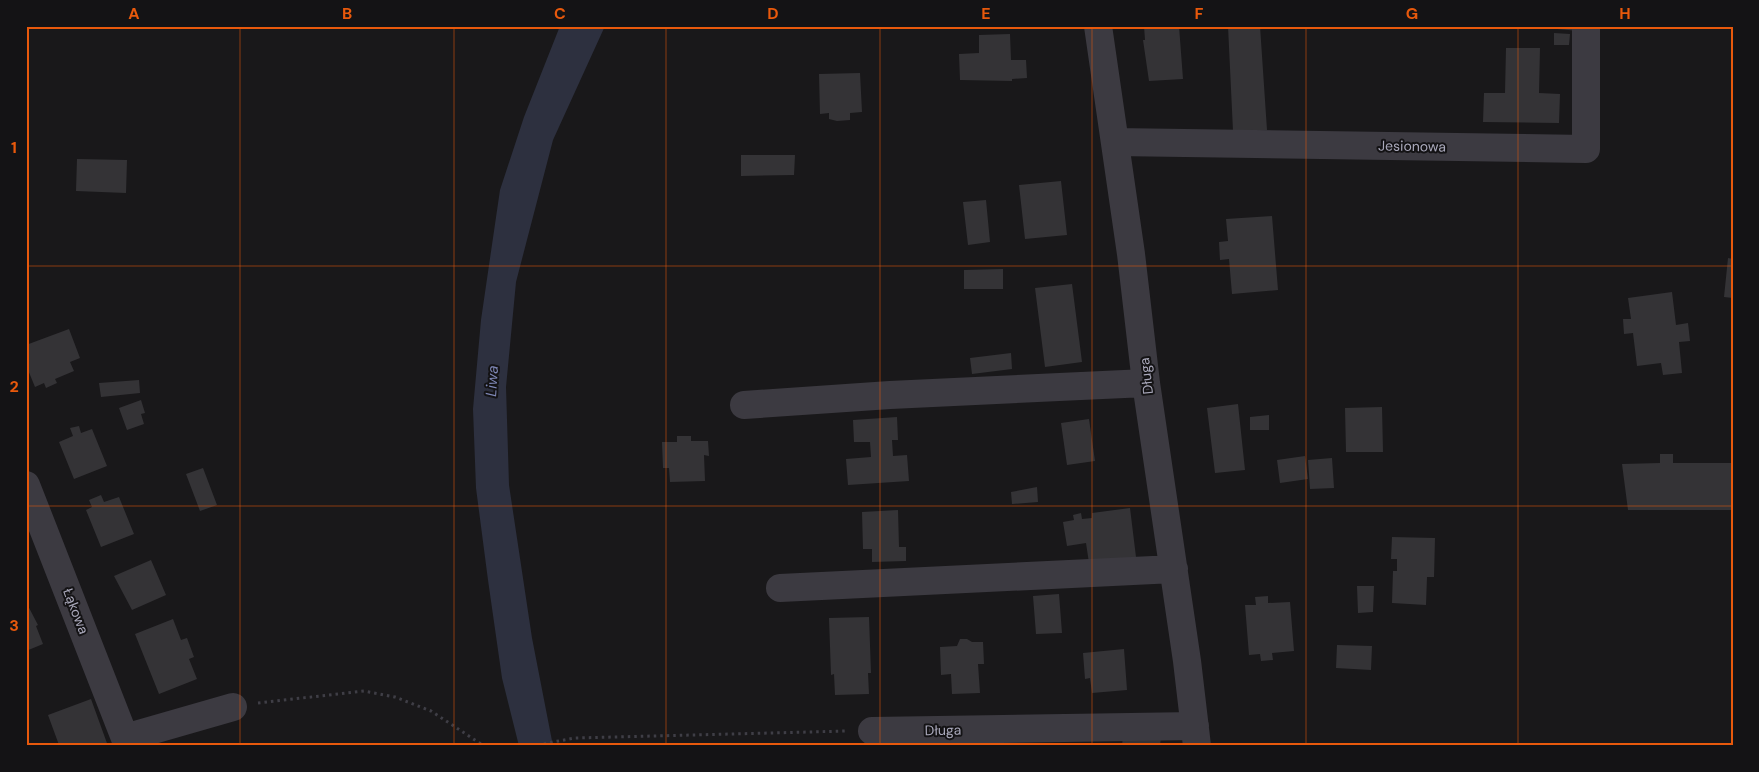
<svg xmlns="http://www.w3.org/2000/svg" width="1759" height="772" viewBox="0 0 1759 772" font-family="'DM Sans',sans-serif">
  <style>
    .water { fill: #2d303f }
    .building { fill: #343336 }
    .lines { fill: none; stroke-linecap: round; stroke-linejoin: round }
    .path { stroke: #3f3e46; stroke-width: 3; stroke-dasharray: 2.5 4; stroke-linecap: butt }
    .minor { stroke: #3c3a41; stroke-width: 28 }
    .grid { fill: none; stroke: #e8590c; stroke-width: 1; stroke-opacity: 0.55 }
    .labels { text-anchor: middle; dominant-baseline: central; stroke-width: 4; stroke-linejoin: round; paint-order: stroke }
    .street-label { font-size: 14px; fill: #aaa9bb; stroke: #141315 }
    .water-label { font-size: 15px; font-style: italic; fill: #7f88b7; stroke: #141315 }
    .neatline { fill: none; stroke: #e8590c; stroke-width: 2 }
    .grid-label { font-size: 16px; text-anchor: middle; font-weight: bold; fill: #e8590c }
  </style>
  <rect width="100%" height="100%" fill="#19181a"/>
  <path class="water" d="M560,26h45l-52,114 -37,142 -10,105 3,98 23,153 21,108h-34l-17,-68 -14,-98 -12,-92 -3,-79 8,-89 19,-130 24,-73z"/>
  <path class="building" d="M1144,26h35l4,53 -34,2 -6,-41h2z
    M1228,26h32l7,104 -34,1z
    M1557,26h22v5l-22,-2z
    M1554,33l16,1 -1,11h-15z
    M1010,34l1,26h15l1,18 -15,1v2l-52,-1 -1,-26 20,-1v-18z
    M1506,48h34l-1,45 21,1 -1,29 -76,-1 1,-29h21z
    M860,73l2,39 -12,1v7l-13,1 -8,-2v-6l-9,1 -1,-40z
    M741,155h54l-1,20 -53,1z
    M77,159l50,1 -1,33 -50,-2z
    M1061,181l6,54 -42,4 -6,-54z
    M986,200l4,42 -22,3 -5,-43z
    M1272,216l6,74 -46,4 -3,-35 -9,1 -1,-18 9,-1 -2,-22z
    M1728,258l5,1v39l-9,-1z
    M1003,269v20h-39v-19z
    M1072,284l10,78 -37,5 -10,-79z
    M1672,292l4,33 12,-2 2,18 -11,1 3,31 -19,2 -2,-12 -24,3 -4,-33 -9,1 -1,-15h8l-3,-21z
    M69,329l11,29 -10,4 4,9 -19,8 2,4 -11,5 -2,-5 -9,4 -9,-22v-20z
    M1011,353l1,16 -40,5 -2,-16z
    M139,380l1,13 -39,4 -2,-14z
    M141,400l4,13 -4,1 3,10 -17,6 -8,-22z
    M1238,404l7,66 -30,3 -8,-65z
    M1382,407l1,45h-37l-1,-44z
    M1269,415v15h-19v-13z
    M897,417l1,23h-6l1,16 14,-1 2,26 -61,4 -2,-26 25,-2 -1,-15h-16l-1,-22z
    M1089,419l6,42 -28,4 -6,-42z
    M79,426l2,7 11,-4 15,37 -33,13 -15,-37 14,-6 -3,-8z
    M677,436h14v5h17l1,15 -5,-1 1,26 -35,1 -1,-14h-6l-1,-26h15z
    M1660,454h13v9h60v47h-105l-6,-46 38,-1z
    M1305,456l3,23 -28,4 -3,-23z
    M1332,458l2,30 -24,1 -2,-29z
    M203,468l14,37 -17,6 -14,-37z
    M1037,487l1,15 -26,2 -1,-12z
    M101,495l3,7 15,-5 15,37 -33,13 -15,-37 6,-3 -3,-7z
    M1130,508l6,49 -47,6 -3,-20 -19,3 -4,-24 11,-2 -1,-5 8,-2 1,6 10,-1v-5z
    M898,510l1,37h7v14l-34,1v-13h-9l-1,-37z
    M1392,537l43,1 -1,39h-7l-1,28 -34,-2 1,-32h4v-12h-6z
    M151,560l15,35 -34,15 -18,-34z
    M1357,586h17l-1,26 -15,1z
    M1059,594l3,39 -26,1 -3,-38z
    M1268,596v7l22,-1 4,49 -22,2 1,7 -12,1 -1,-7 -11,1 -4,-50h11l-1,-8z
    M26,602l12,23 -2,1 7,18 -17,7z
    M869,617l2,56h-3l1,21 -34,1 -1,-21 -3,1 -2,-57z
    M173,619l8,21 6,-2 7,19 -5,2 8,20 -38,15 -24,-60z
    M960,639h7l5,3h11l1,22h-6l2,29 -28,1 -1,-20 -10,1 -1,-28 17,-1z
    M1337,645l35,1 -1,24 -35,-2z
    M1124,649l3,41 -35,3 -2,-15 -5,1 -2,-26z
    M91,699l17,47 -49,-1 -11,-30z
    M1123,735l38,1 -1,10h-38z"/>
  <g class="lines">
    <path class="path" d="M258,703l106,-12 31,6 36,14 53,35
      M531,746l44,-8 272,-7"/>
    <path class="minor" d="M1098,26l33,228 15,129 41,278 10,85
      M1115,142l471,7v-123
      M744,405l146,-10 256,-12
      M26,485l102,261
      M780,588l394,-19
      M872,731l323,-5
      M125,738l108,-31"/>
  </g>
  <path class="grid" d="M240,26v720M454,26v720M666,26v720M880,26v720M1092,26v720M1306,26v720M1518,26v720M26,266h1707M26,506h1707"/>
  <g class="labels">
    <g class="street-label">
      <text transform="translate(1412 146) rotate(1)">Jesionowa</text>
      <text transform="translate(1146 376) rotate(-96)">Długa</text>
      <text transform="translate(76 611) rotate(69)">Łąkowa</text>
      <text transform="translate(943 730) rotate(-1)">Długa</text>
    </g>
    <g class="water-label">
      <text transform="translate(492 381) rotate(-86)">Liwa</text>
    </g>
  </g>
  <rect width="1759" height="772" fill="none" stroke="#141315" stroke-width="55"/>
  <rect x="28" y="28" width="1704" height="716" class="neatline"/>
  <g class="grid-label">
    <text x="134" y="19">A</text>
    <text x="347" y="19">B</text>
    <text x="560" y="19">C</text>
    <text x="773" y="19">D</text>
    <text x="986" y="19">E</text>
    <text x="1199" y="19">F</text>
    <text x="1412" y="19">G</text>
    <text x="1625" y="19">H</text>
    <text x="14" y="153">1</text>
    <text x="14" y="392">2</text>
    <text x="14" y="631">3</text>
  </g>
</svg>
